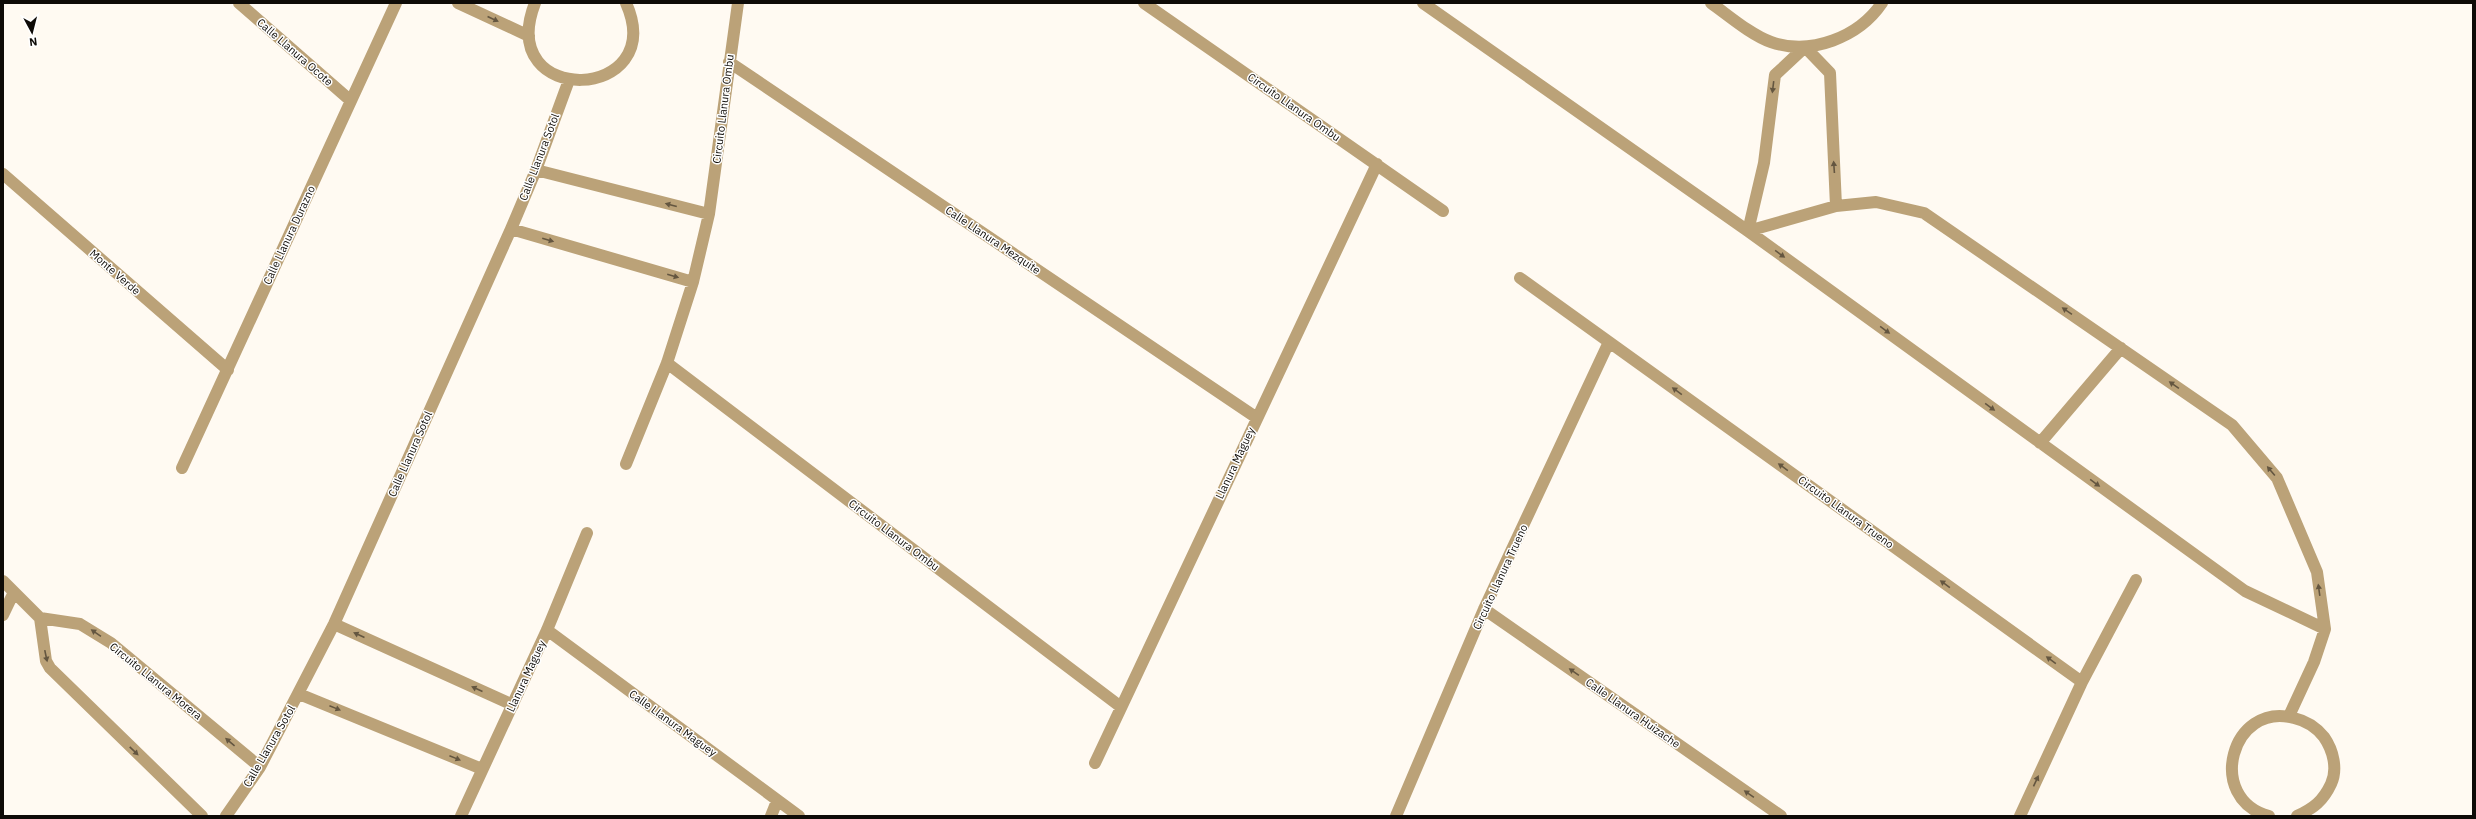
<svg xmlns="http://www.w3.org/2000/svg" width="2476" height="819" viewBox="0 0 2476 819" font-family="'IBM Plex Sans',sans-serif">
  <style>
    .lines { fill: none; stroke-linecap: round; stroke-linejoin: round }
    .minor { stroke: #bba278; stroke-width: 12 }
    .oneway { fill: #645640 }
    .labels { text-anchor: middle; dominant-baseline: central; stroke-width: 3; stroke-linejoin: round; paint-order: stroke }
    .street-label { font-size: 11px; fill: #0e0b07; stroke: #fff }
  </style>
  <rect width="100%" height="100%" fill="#fffaf2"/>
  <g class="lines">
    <path class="minor" d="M239,3l112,98
      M458,3l71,33
      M535,3c-41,106 135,99 91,0
      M1144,3l299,208
      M1423,3l325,228 497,360 80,38
      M1711,3c17,12 40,32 60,39 40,14 88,-5 111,-39
      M1805,47l25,26 6,133
      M729,62l528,356
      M536,170l173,44
      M3,174l225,196
      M511,229l182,53
      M1748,231l88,-25 40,-4 48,11 308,212 45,53 40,94 8,57 -11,33 -25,54
      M1748,231l16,-68 11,-88 30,-28
      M1520,278l562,404
      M667,363l454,344
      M2040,443l81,-95
      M626,464l41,-101 26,-81 16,-68 29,-211
      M182,468l214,-465
      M3,581l37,37 40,6 31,19 149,124
      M1484,609l297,207
      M3,615l11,-23
      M40,618l6,43 4,7 152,148
      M334,624l179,81
      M547,630l252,186
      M299,694l183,75
      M1095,763l282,-599
      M226,816l34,-49 74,-143 177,-395 25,-59 33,-90
      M461,816l86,-186 40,-97
      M771,816l6,-15
      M1396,816l88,-207 125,-267
      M2020,816l62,-134 54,-102
      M2269,816c-64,-17 -38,-115 25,-98 13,3 22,9 30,19 9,13 14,32 7,47 -8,17 -17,24 -34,32"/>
  </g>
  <defs><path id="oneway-solid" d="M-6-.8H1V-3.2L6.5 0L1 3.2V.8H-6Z"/></defs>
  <g class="oneway">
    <use href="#oneway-solid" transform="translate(493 19) rotate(25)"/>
    <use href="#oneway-solid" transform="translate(1773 87) rotate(97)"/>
    <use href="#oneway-solid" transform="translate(1834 167) rotate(-94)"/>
    <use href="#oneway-solid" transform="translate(671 205) rotate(-165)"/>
    <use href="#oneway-solid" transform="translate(548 240) rotate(16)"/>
    <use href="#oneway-solid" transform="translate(1780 254) rotate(36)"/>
    <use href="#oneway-solid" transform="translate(673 276) rotate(16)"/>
    <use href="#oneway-solid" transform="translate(2067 311) rotate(-146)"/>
    <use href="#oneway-solid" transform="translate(1885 330) rotate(36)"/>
    <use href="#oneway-solid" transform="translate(2174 385) rotate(-145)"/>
    <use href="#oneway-solid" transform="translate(1677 391) rotate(-144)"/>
    <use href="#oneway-solid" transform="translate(1990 407) rotate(36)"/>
    <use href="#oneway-solid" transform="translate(1783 467) rotate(-144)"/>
    <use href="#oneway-solid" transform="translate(2271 471) rotate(-130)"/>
    <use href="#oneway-solid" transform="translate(2095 483) rotate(36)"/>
    <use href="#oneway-solid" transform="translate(1945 584) rotate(-144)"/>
    <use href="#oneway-solid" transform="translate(2319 590) rotate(-98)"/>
    <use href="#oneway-solid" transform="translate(96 633) rotate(-146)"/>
    <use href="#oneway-solid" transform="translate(359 635) rotate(-156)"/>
    <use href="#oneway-solid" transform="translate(46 656) rotate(78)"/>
    <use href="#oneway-solid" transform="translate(2051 660) rotate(-144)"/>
    <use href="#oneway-solid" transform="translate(1574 672) rotate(-145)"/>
    <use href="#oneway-solid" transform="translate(477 689) rotate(-156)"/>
    <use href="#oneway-solid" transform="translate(335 708) rotate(22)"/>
    <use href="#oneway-solid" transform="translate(230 742) rotate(-140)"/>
    <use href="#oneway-solid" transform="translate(134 751) rotate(44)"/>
    <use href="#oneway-solid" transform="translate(455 758) rotate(22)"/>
    <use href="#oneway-solid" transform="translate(2036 781) rotate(-65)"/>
    <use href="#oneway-solid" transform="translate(1749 794) rotate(-145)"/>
  </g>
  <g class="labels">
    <g class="street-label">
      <text transform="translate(295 52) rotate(41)">Calle Llanura Ocote</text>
      <text transform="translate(1294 107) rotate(35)">Circuito Llanura Ombu</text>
      <text transform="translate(723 109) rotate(-83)">Circuito Llanura Ombu</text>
      <text transform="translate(539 157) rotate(-69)">Calle Llanura Sotol</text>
      <text transform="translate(289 235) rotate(-65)">Calle Llanura Durazno</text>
      <text transform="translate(993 240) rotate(34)">Calle Llanura Mezquite</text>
      <text transform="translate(115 272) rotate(41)">Monte Verde</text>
      <text transform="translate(410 454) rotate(-66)">Calle Llanura Sotol</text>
      <text transform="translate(1235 463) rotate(-65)">Llanura Maguey</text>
      <text transform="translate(1846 512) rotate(36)">Circuito Llanura Trueno</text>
      <text transform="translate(894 535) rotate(37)">Circuito Llanura Ombu</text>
      <text transform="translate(1500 577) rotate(-65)">Circuito Llanura Trueno</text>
      <text transform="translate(526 676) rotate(-65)">Llanura Maguey</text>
      <text transform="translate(156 681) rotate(39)">Circuito Llanura Morera</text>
      <text transform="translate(1633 713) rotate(35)">Calle Llanura Huizache</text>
      <text transform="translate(673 723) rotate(36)">Calle Llanura Maguey</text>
      <text transform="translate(269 746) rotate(-60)">Calle Llanura Sotol</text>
    </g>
  </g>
  <rect width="2476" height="819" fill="none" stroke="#0e0b07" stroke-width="8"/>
  <g transform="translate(32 32) rotate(173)" stroke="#ffffff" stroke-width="3" paint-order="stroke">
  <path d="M0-3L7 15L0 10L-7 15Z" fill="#0e0b07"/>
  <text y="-6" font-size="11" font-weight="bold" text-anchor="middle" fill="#0e0b07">N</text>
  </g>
</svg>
